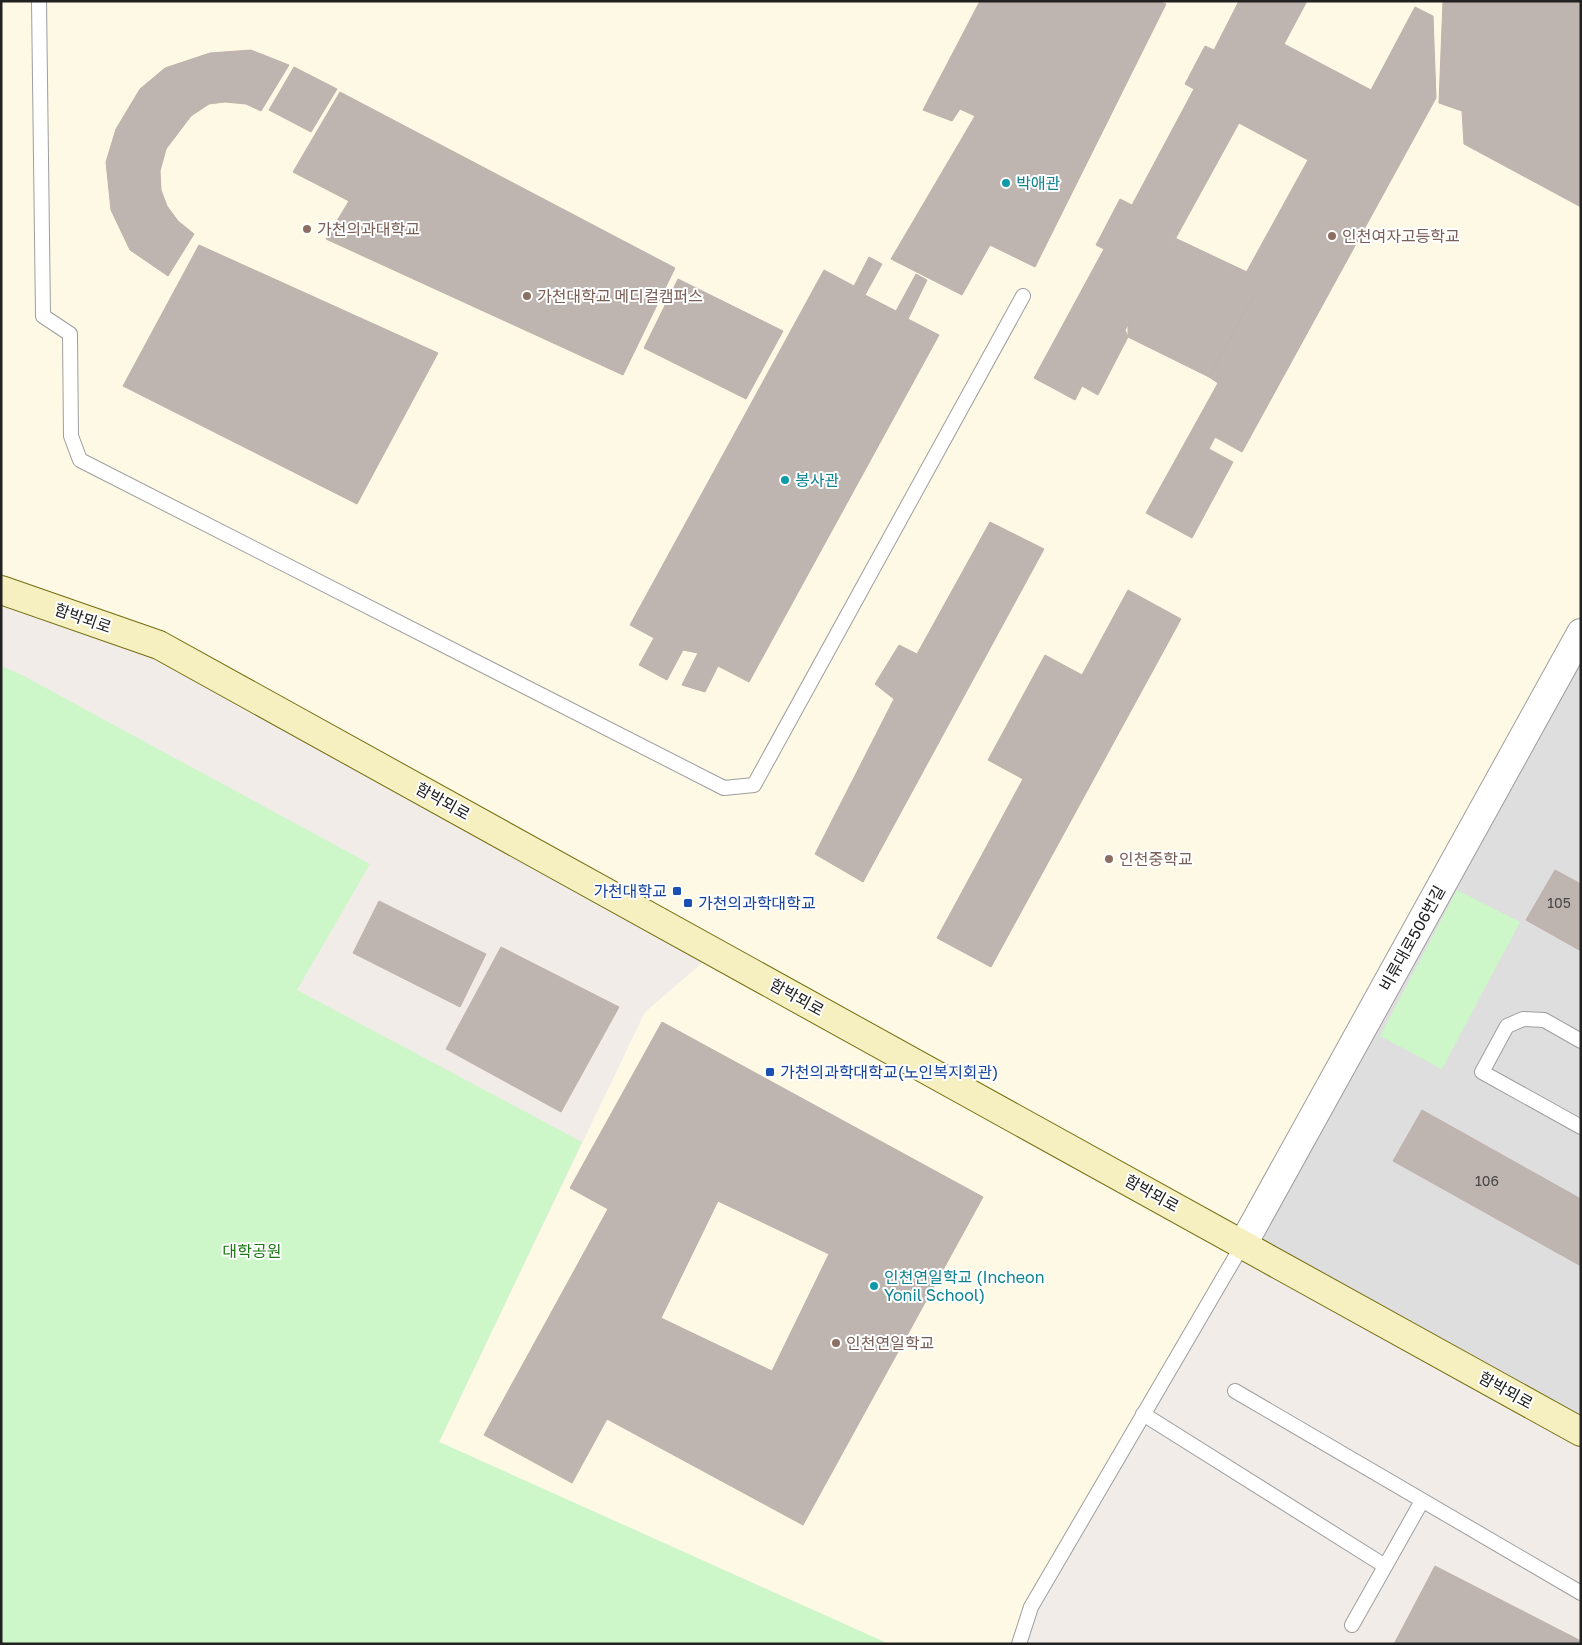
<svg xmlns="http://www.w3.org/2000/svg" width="1582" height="1645" viewBox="0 0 1582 1645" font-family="'Golos Text','Noto Sans KR',sans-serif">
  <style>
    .residential { fill: #dfdede }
    .education { fill: #fdf9e5 }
    .park { fill: #cdf6c9 }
    .building { fill: #beb5b1; stroke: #c1b1ab; fill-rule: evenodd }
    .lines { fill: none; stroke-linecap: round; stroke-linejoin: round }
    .service-casing { stroke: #9e9e9e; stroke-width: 16 }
    .minor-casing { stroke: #9e9e9e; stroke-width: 30 }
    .secondary-casing { stroke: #736d0d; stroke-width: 30 }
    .service { stroke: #fff; stroke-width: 14 }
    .minor { stroke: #fff; stroke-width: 28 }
    .secondary { stroke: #f6f0c1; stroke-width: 28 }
    .culture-dot { fill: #0f9aa8; stroke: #fff; stroke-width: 2 }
    .education-dot { fill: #8d6e63; stroke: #fff; stroke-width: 2 }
    .transit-dot { fill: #1a4fb4; stroke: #fff; stroke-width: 2 }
    .labels { text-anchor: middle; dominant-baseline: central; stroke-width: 4; stroke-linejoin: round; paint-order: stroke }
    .number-label { font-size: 14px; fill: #484645 }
    .culture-label { font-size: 16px; fill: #0d838f; stroke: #fff; text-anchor: start }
    .education-label { font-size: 16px; fill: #785e54; stroke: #fff; text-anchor: start }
    .street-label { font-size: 16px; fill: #212121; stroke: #fff }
    .transit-label { font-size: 16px; fill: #164399; stroke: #fff; text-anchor: start }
    .park-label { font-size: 16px; fill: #1c7a14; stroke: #fff }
  </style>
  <rect width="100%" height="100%" fill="#f1ece8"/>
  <path class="residential" d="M1581,633v799l-338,-188z"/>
  <path class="education" d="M1,1h1580v632l-550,974 -12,37h-130l-450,-202 206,-430 70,-60 -556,-307 -158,-55z"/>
  <path class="park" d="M1,666l19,8 350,190 -73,126 285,152 -143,300 450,202h-888z
    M1457,890l63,32 -78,147 -62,-33z"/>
  <path class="building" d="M980,1h179l7,3 -131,263 -45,-22 -28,50 -71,-36 84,-143 -15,-7 -8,12 -29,-11z
    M1239,1h68l-23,43 87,46 44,-83 18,9 3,82 -194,354 -27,-15 -6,12 24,13 -41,76 -46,-25 72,-130 -9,-6 46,-84 -13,-13 66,-120 -69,-37 -111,202 -3,5 3,7 -30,58 -16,-9 -7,14 -41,-22 70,-129 -8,-4 24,-46 12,6 62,-116 -9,-5 20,-38 9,4z
    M1443,1h138v206l-117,-63 -2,-33 -23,-8z
    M251,50l38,15 -28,46 -15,-7 -21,-2 -16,2 -18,12 -25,33 -6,22 1,19 6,16 11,15 16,13 -26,42 -38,-26 -19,-40 -5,-48 10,-33 24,-40 25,-21 45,-15z
    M294,67l43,22 -26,43 -42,-22z
    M340,92l335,176 -52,107 -297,-136 23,-38 -56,-29z
    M1175,238l72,34 -5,8 13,13 -46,84 -81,-40v-12z
    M199,245l239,108 -81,151 -234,-118z
    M869,257l13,7 -17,31 31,16 20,-37 11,6 -19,39 31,16 -190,347 -31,-16 -13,26 -23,-7 16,-32 -15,-3 -16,30 -28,-15 15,-27 -24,-13 194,-355 30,16z
    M678,279l105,52 -37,68 -102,-51z
    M990,522l54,27 -181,333 -48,-28 79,-155 -19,-15 24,-39 18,9z
    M1128,590l53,29 -190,348 -54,-29 86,-159 -35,-19 57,-105 37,20z
    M1555,870l26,14v67l-55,-31z
    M379,901l107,53 -26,53 -107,-54z
    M501,947l118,60 -58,105 -115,-63z
    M662,1022l321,175 -180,328 -196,-106 -35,64 -88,-48 124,-226 -38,-21zM718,1201l111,53 -57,117 -111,-53z
    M1422,1110l159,89v67l-188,-105z
    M1435,1566l146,75v3h-187z"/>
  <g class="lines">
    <g class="service-casing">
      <path id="service" d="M39,1l4,315 27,18 1,102 9,24 644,328 30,-3 269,-489
        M1581,1041l-37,-21 -21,-1 -16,7 -25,46 99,55
        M1235,1391l346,202
        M1143,1414l242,152
        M1352,1625l70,-124
        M1019,1644l12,-37 212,-363"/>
    </g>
    <g class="minor-casing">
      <path id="minor" d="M1243,1244l338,-611"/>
    </g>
    <g class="secondary-casing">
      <path id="secondary" d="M1,590l158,55 1422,787"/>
    </g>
    <use href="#service" class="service"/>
    <use href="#minor" class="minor"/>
    <use href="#secondary" class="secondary"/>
  </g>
  <g class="culture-dot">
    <circle cx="1006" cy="183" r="5"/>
    <circle cx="785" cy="480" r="5"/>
    <circle cx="874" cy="1286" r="5"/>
  </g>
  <g class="education-dot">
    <circle cx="307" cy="229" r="5"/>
    <circle cx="1332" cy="236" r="5"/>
    <circle cx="527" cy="296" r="5"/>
    <circle cx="1109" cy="859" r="5"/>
    <circle cx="836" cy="1343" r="5"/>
  </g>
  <g class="transit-dot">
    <rect x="672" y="886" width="10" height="10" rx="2.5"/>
    <rect x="683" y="898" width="10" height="10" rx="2.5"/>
    <rect x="765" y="1067" width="10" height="10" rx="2.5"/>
  </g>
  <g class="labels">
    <g class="number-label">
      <text x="1559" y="902">105</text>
      <text x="1487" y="1180">106</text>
    </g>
    <g class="culture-label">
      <text x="1016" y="183">박애관</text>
      <text x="795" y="480">봉사관</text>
      <text x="884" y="1277">인천연일학교 (Incheon<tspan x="884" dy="18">Yonil School)</tspan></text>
    </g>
    <g class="education-label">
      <text x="317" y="229">가천의과대학교</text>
      <text x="1342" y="236">인천여자고등학교</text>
      <text x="537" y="296">가천대학교 메디컬캠퍼스</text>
      <text x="1119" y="859">인천중학교</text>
      <text x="846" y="1343">인천연일학교</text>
    </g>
    <g class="street-label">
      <text transform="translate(83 618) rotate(19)">함박뫼로</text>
      <text transform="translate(443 801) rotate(29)">함박뫼로</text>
      <text transform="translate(1412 938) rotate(-61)">비류대로506번길</text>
      <text transform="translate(797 997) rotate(29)">함박뫼로</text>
      <text transform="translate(1152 1193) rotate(29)">함박뫼로</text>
      <text transform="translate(1506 1390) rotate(29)">함박뫼로</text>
    </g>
    <g class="transit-label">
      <text x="667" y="891" text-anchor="end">가천대학교</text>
      <text x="698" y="903">가천의과학대학교</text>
      <text x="780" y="1072">가천의과학대학교(노인복지회관)</text>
    </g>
    <g class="park-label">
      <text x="252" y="1251">대학공원</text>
    </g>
  </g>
  <rect width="1582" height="1645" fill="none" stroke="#212121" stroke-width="5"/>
</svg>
